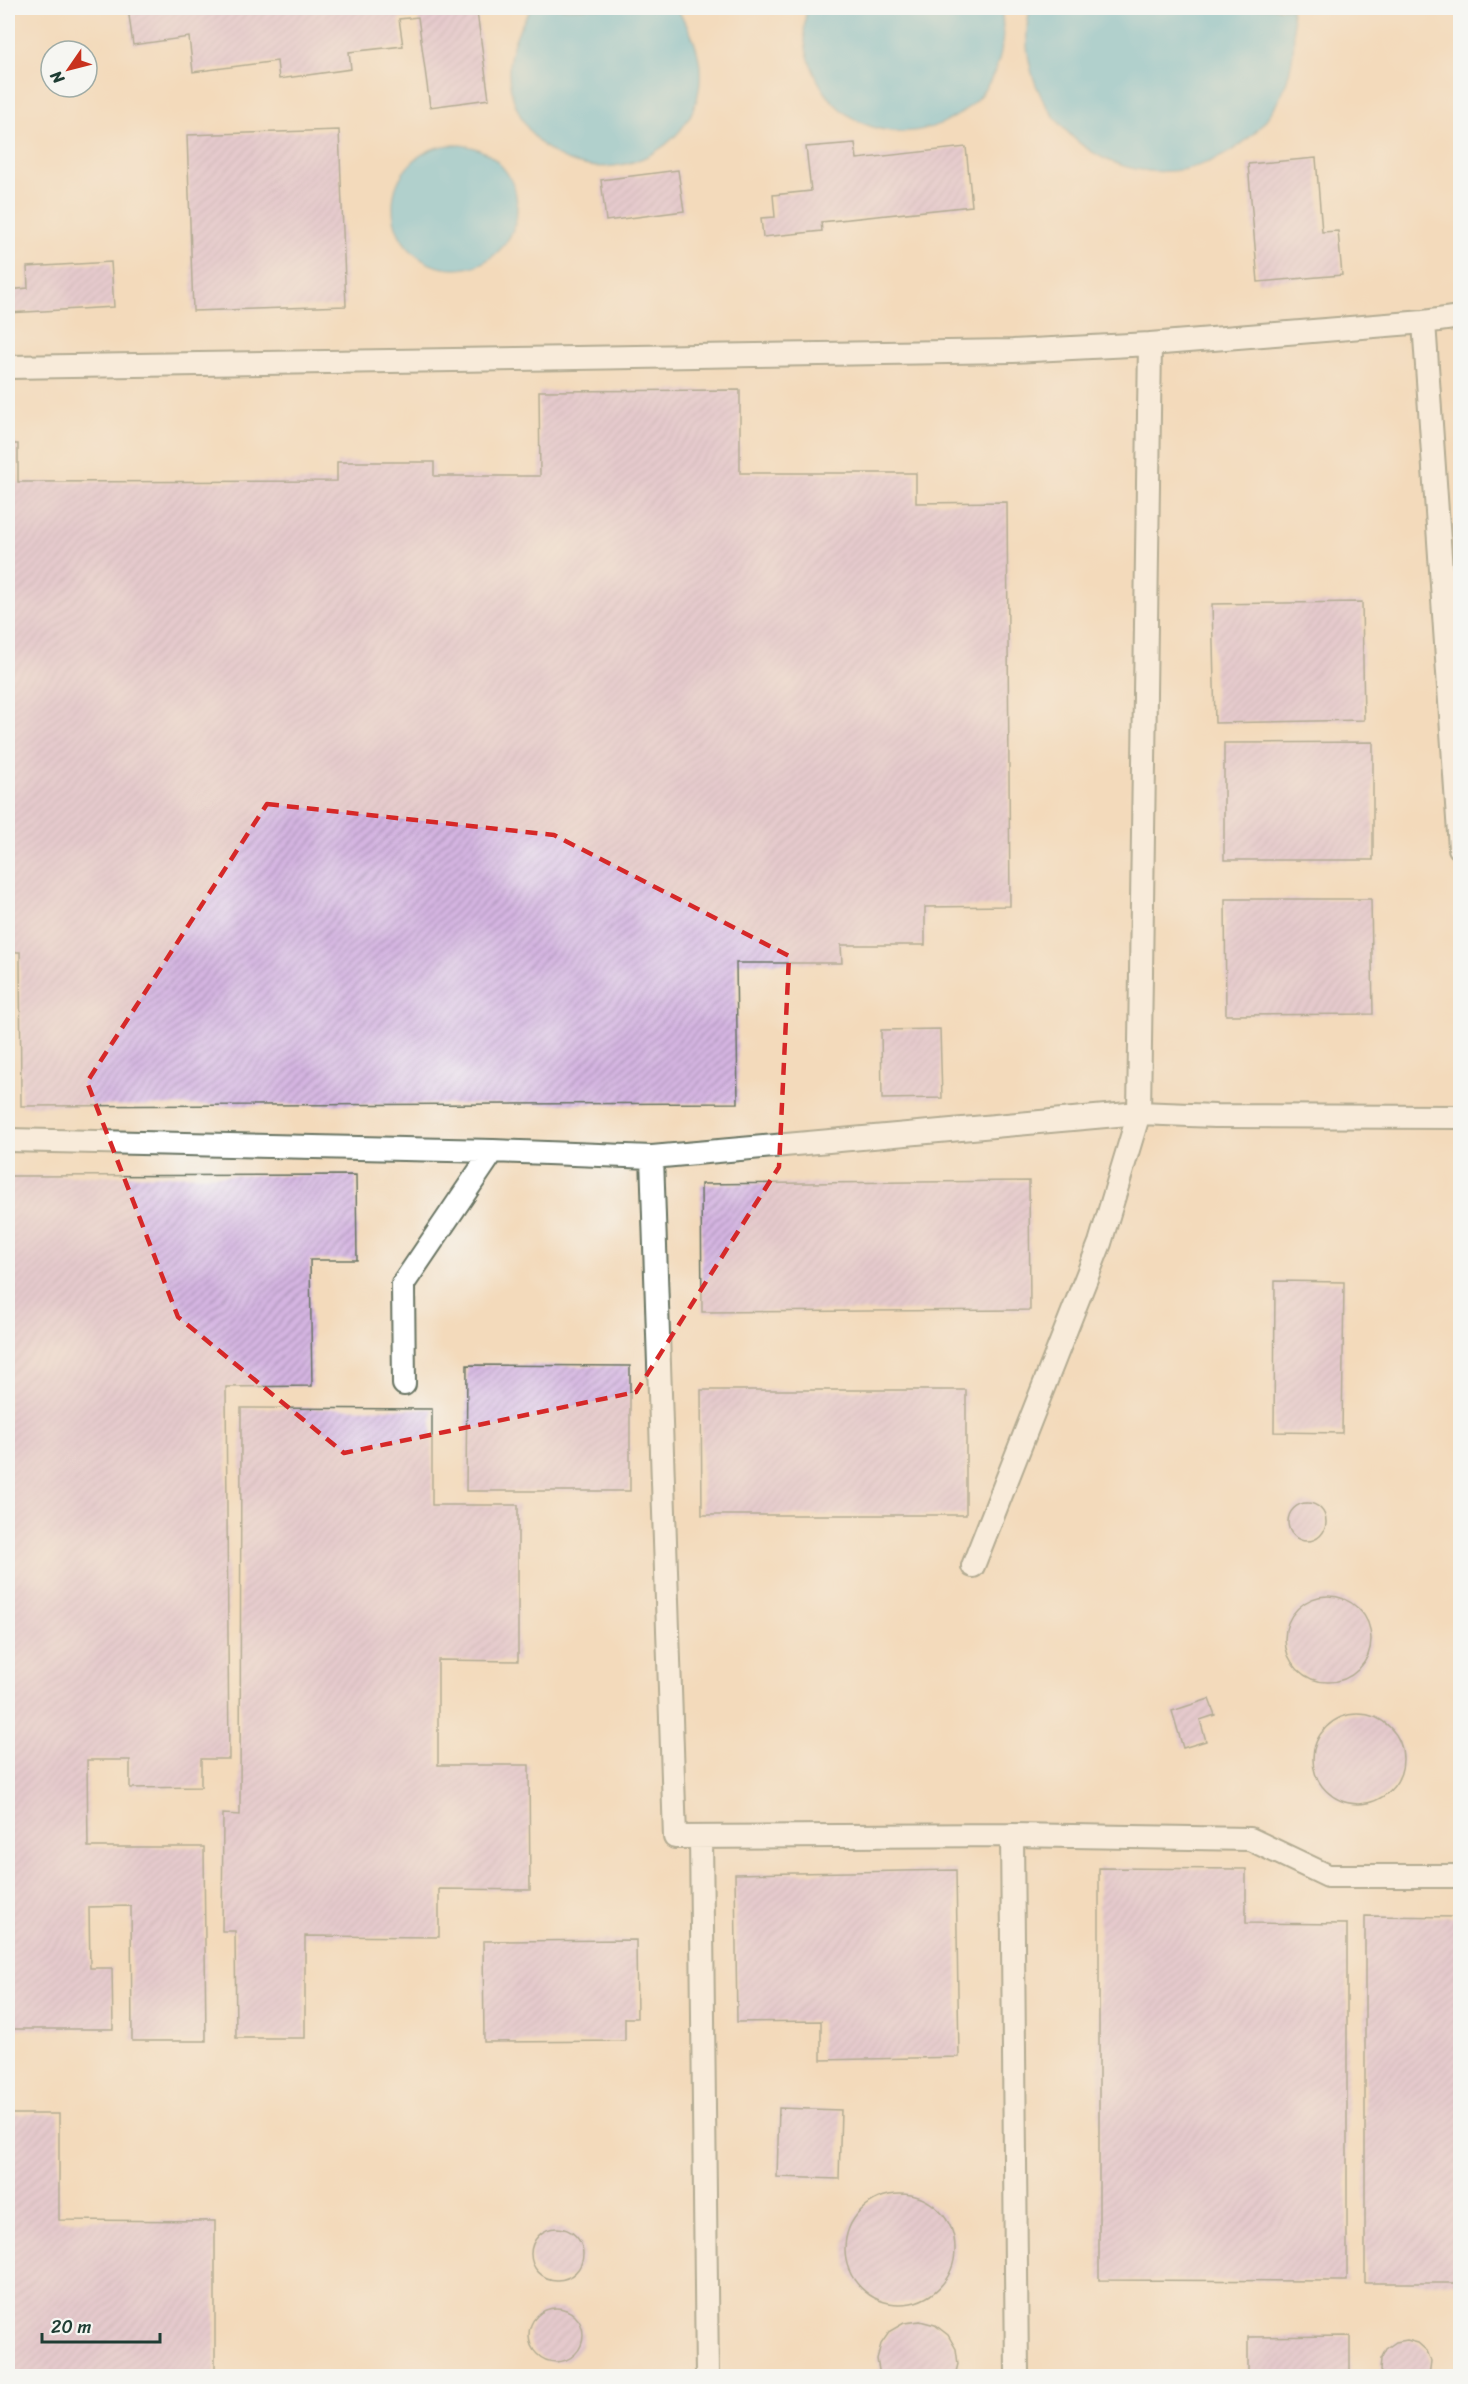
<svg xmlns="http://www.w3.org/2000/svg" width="1468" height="2384" viewBox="0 0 1468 2384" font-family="Sriracha,sans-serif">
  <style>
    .water { fill: #62c3e1; stroke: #40808a; stroke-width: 1.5 }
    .building { fill: url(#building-hatch) }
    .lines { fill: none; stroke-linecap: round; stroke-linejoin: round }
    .service-casing { stroke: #697463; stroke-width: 26 }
    .service { stroke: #fff; stroke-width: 22 }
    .marked { fill: none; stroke: #d62828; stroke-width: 4.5; stroke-dasharray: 12 8; stroke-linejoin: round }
  </style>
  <defs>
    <pattern id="building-hatch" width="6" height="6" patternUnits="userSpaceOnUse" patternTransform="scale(1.5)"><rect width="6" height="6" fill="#d5b5e2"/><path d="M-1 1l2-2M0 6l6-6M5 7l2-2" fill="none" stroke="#ac94b8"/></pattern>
  </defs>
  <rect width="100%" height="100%" fill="#f6f6f2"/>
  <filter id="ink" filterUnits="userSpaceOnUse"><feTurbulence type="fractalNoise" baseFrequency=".0167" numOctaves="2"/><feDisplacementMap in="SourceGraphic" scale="12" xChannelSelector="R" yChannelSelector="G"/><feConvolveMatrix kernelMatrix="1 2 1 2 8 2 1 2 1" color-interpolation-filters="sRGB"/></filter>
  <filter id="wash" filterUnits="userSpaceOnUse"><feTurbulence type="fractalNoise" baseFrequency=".008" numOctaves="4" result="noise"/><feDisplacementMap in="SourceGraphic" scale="24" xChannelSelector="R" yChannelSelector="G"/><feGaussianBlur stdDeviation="1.35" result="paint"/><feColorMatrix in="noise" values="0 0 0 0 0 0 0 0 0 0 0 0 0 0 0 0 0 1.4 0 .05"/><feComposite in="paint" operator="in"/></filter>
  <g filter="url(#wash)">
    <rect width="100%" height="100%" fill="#f3dabb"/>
    <path class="water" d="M532,8h144c93,132 -108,226 -160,98 -15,-36 -5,-68 16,-98z
      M807,8h194c21,127 -144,170 -188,62 -9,-20 -11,-41 -6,-62z
      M1030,8h261c27,149 -159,226 -243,100 -19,-29 -26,-66 -18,-100z
      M393 207a62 62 0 1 1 124 0a62 62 0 1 1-124 0Z"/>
    <g id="blocks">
      <path class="building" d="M128,8h374v1l-25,3 12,87 -59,8 -12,-90 -19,2 4,27 -54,6 2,17 -72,10 -2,-18 -84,11 -4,-35 -56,8z
        M339,130l7,176 -153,5 -6,-176z
        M855,143l2,16 109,-12 6,59 -151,16 1,9 -59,6 -2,-19 14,-1 -2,-22 38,-4 -5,-44z
        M1316,158l6,74 16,-1 4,44 -84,7 -10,-118z
        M678,170l6,41 -78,10 -5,-41z
        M111,262l3,45 -106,6v-23l20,-2 -1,-21z
        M740,390v83h176v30l91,-1 3,404 -85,1v38h-84l1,18h-106l2,140 -717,3 -1,-154h-12v-508h10v38l319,-1v-19h97v14h106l-1,-85z
        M1362,602l2,118 -149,3 -3,-119z
        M1373,742v118h-149v-117z
        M1225,899h146l2,115 -147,1z
        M940,1029l2,69 -60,1 -1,-69z
        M356,1175l1,85h-47l2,126 -86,1 3,372h-28v28l-71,1v-28h-43l1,87h116l2,194h-74l-1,-135 -42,1 1,61h22l1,61h-105v-853z
        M1029,1181l1,129 -328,2 -1,-128z
        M1275,1281l69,1 -2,151 -68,-1z
        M467,1365l163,1v125h-164z
        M701,1390h265v125h-264z
        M241,1408l191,1v96h86v156l-80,-1v105h91l1,125 -91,-1v48l-134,-1v102h-69l-1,-107h-13l1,-117 17,1z
        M1288 1522a19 19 0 1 1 38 0a19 19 0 1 1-38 0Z
        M1285 1639a43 43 0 1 1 86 0a43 43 0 1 1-86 0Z
        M1209,1699l6,16 -15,5 6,21 -23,7 -11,-37z
        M1313 1759a45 45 0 1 1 90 0a45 45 0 1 1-90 0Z
        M1099,1868l147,1v54l101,1v357l-248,-1z
        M956,1870l3,187 -138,3v-39l-84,1 -2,-148z
        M1365,1916l95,1v366h-95z
        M636,1940l1,78h-12v23l-141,1 -1,-101z
        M779,2108l62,2 -2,69 -62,-2z
        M8,2114h51v106l156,1v155h-207z
        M845 2249a55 55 0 1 1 110 0a55 55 0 1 1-110 0Z
        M531 2254a26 26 0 1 1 52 0a26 26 0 1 1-52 0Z
        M529 2335a27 27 0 1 1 54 0a27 27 0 1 1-54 0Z
        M920,2321l15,4 13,10 8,14 2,15 -3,12h-75l-3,-17 4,-15 9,-13 14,-8z
        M1350,2336v40h-102v-39z
        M1407,2340l11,3 9,8 4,10 -2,15h-46l-3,-5 1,-12 5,-10 10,-7z"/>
    </g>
  </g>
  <g filter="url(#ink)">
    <use href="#blocks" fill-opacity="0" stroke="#697463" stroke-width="1.5"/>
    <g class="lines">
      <g class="service-casing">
        <path id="service" d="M1424,322l36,-5
          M1150,344l274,-22 36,526
          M8,367l1005,-16 137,-7 -11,769 -39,130 -127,323
          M8,1140l485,11
          M652,1157l23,680 337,-2 238,4 78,37h132
          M404,1384l-1,-100 90,-133 159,6 487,-44 76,3 245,1
          M1012,1835l5,541
          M701,1837l6,539"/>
      </g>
      <use href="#service" class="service"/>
    </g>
  </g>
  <path d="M0 0H1468V2384H0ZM267,804l287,31 235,121 -10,211 -143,225 -292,61 -166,-136 -91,-235z" fill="#f3dabb" fill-opacity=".55" fill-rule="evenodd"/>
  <path class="marked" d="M267,804l287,31 235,121 -10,211 -143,225 -292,61 -166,-136 -91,-235z"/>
  <rect width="1468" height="2384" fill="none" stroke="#f6f6f2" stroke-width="30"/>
  <g transform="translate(69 69) rotate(235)"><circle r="28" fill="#f6f6f2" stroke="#a0aca6" stroke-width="1.5"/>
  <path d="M0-4.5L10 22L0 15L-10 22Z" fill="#c8321e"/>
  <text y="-9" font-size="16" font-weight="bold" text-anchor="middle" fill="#1f3d34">N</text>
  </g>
  <path d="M42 2333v9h118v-9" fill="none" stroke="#1f3d34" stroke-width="3"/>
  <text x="51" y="2333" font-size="18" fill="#1f3d34" stroke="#f6f6f2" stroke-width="4.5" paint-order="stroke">20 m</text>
</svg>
